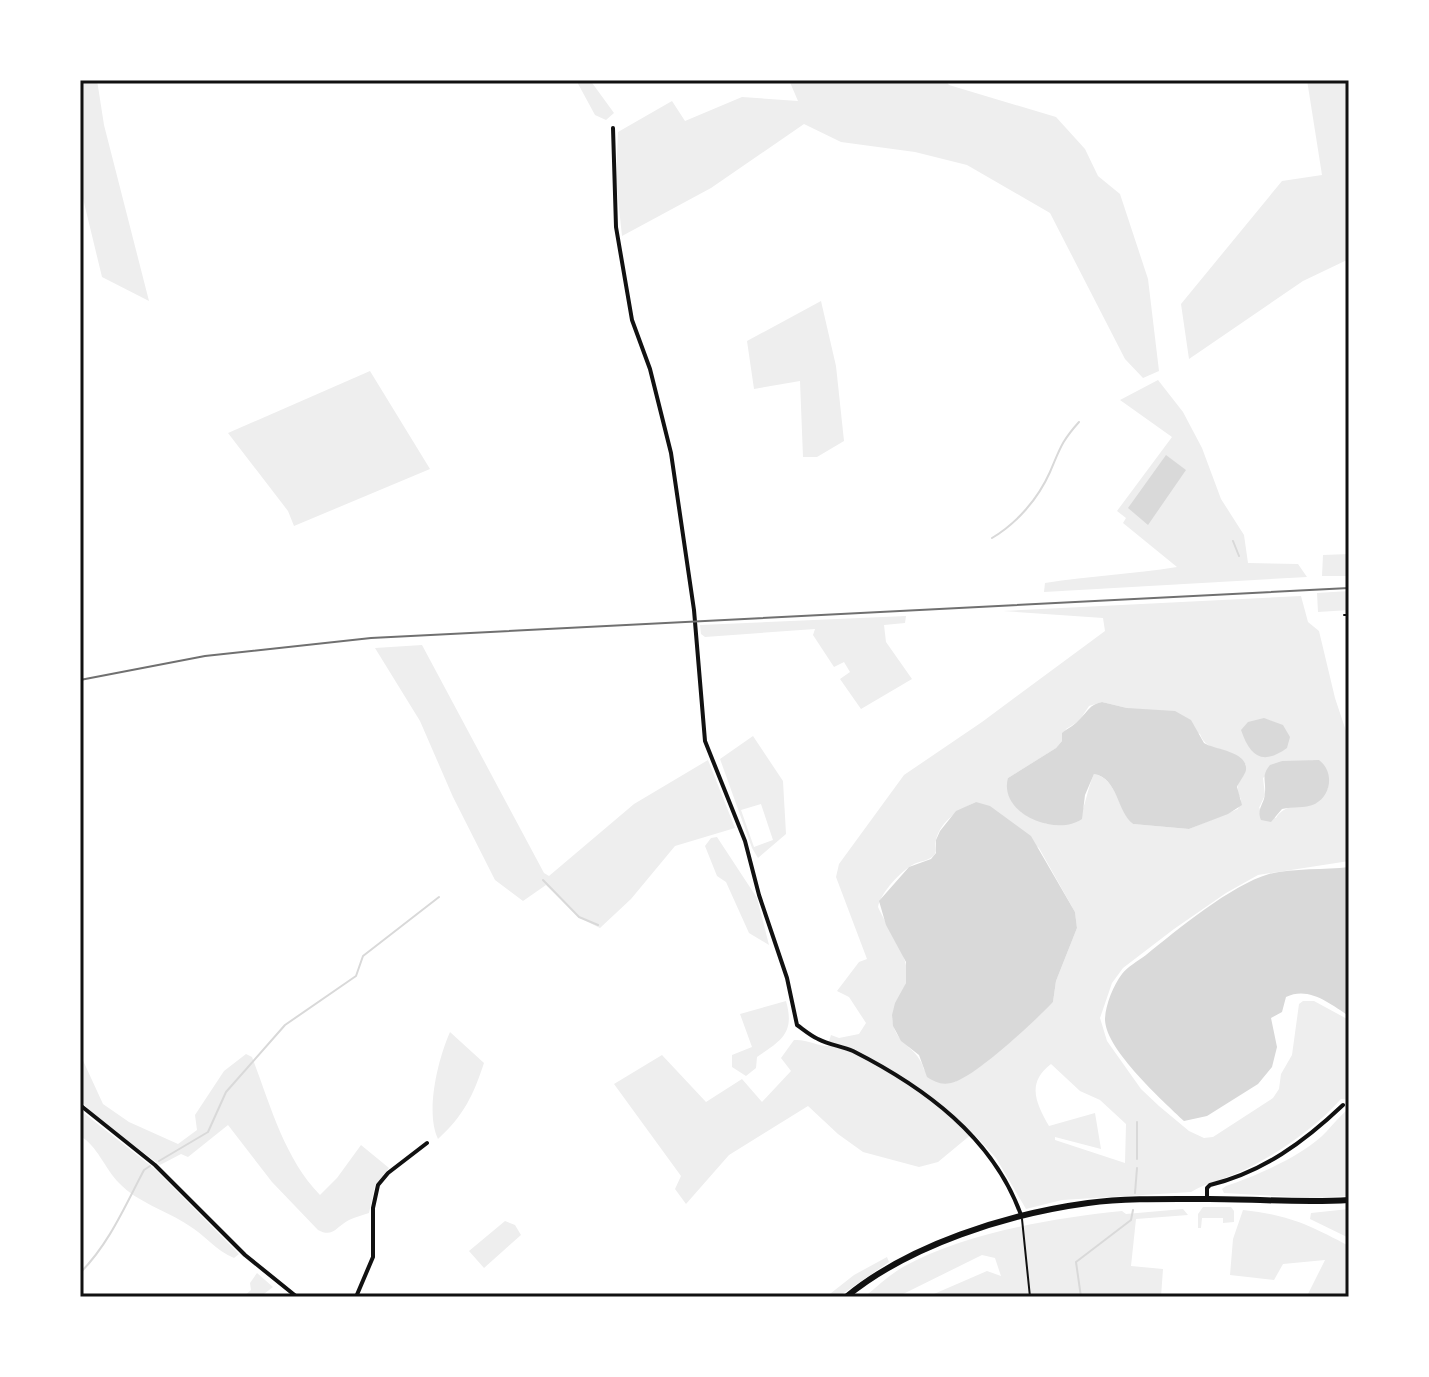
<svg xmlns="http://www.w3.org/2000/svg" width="1429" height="1377" viewBox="0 0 1429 1377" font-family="Quicksand,sans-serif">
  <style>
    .green { fill: #eee; fill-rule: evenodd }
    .water { fill: #d9d9d9 }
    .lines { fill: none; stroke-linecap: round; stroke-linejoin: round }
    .stream { stroke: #d9d9d9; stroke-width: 2 }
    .path { stroke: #111; stroke-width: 2 }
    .service { stroke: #111; stroke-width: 2 }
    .minor { stroke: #111; stroke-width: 4 }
    .primary { stroke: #111; stroke-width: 6 }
    .rail { stroke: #707070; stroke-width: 2 }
    .neatline { fill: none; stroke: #111; stroke-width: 3 }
  </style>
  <rect width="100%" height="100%" fill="#fff"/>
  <path class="green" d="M80,80h17l7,45 45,176 -47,-24 -22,-91z
    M576,80h14l24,33 -8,7 -11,-5z
    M789,80h156l4,5 107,32 29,32 13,27 22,18 28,85 11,92 -16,7 -18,-19 -75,-146 -83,-48 -52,-13 -74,-10 -37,-18 -93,64 -89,48 -6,-56 2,-48 54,-31 13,20 57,-24 56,4z
    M1307,80h42v179l-46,22 -114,78 -8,-55 101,-123 40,-6z
    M821,301l15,65 8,75 -27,16h-14l-3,-76 -46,8 -7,-48z
    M370,371l60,98 -136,57 -6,-15 -60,-78z
    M1158,380l25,32 19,36 19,51 23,36 4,28 50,1 9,13 -263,15 1,-9c45,-7 88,-9 132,-16l-54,-44 3,-5 -9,-7 55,-74 -52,-37z
    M1349,554v22h-27l1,-21z
    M1349,591v19l-31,2 -1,-19z
    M1301,596l7,26 11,9 16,67 11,33h3v130l-91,14 -32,18 -52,36 -51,39 -11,15 -12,35 7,23 34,48 18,17 30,25 15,7 9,-1 60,-39 6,-9 2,-15 11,-19 7,-51 4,-3h11l35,19v80l-8,-1c-26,29 -62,54 -97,71 -18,9 -36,12 -53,22l-129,8 -36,9 -30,-51 -23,-25 -35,29 -19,5 -56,-15 -25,-18 -30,-28 -79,49 -43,49 -11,-15 6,-13 -67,-92 48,-29 44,47 36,-23 20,23 29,-31 -10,-13 13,-18c14,-1 24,7 38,6l-3,-5 2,-6 8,3 20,-4 7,-11 -17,-26 -12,-6 22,-29 8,-3 -31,-82 3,-13 65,-89 78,-53 123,-91 -2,-13 -100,-7zM1102,702l25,6 73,26c7,21 34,13 46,31 -5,12 -13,23 -5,34l-3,10 -49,20 -56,-5c-15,-13 -16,-46 -39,-50 -7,15 -8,33 -17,48l-30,2 -26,-12 -13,-34 48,-30 6,-7 4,-12 13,-8 10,-15zM1313,760l15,28 -12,15c-15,3 -32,1 -40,15l-17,-10 6,-13 -2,-17 19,-17 17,2zM976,802l63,46 36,64 2,16 -21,53 -3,21 -66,57 -32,23 -31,-12c-5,-22 -27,-25 -31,-46 -3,-17 8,-26 13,-41 7,-24 -19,-55 -28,-76 3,-15 23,-36 36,-43 6,-3 13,-3 18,-7 7,-5 2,-10 4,-17 5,-20 23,-30 40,-38zM1051,1064l29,27 20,9 26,24 -1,39 -70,-23v-3l46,12 -6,-36 -46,13c-13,-23 -23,-43 2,-62z
    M906,616l-1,7 -21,2 2,17 26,37 -51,30 -21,-30 10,-7 -6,-10 -10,5 -21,-32 2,-6 -110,8 -4,-3 -1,-9z
    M422,645l122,228 5,3 85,-72 74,-44 27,68 -60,18 -44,53 -31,29 -20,-10 -34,-33 -23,16 -28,-21 -42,-83 -33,-76 -45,-73z
    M753,736l30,45 3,53 -28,24 -6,-10 -32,-89zM761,804l12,36 -19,7 -13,-37z
    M717,837l40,61 12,47 -20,-12 -23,-51 -9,-6 -12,-30 6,-8z
    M786,1001c9,32 -4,39 -29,56l-1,11 -10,8 -14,-9v-12l20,-8 -12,-33z
    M450,1032l34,31c-11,33 -20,52 -46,76 -13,-27 0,-80 12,-107z
    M80,1054l23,50 26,18 49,22 19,-14 -2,-15 29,-44 22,-17 6,3c18,47 32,101 68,138l17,-17 24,-33 28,23 -14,17 -6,28c-6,2 -14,4 -20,7 -13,7 -16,18 -31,10l-46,-48 -44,-57 -40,32 -7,-3 -21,11 -63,-47 -17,-18z
    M1349,1108v88l-38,2 -87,-5 -2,-4 4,-3c30,-10 79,-31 101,-55 7,-8 14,-16 22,-23z
    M80,1110l76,60 83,84 -5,4c-19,-8 -29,-23 -46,-33 -22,-15 -50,-22 -69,-42 -14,-14 -22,-38 -39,-47z
    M1203,1207h28l3,4v11l-11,1v-5h-21l-1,10h-3v-14z
    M1183,1209l5,6 -52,4 -5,47 32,3 -2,28h-234l60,-26 14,5 -6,-18 -13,-3 -85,42h-33c13,-10 25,-22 39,-30 61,-34 150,-49 219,-56l4,3z
    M1349,1209v29l-39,-19 1,-6z
    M1243,1210c46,5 66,15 106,36v51l-42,-1 18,-36 -42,4 -9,16 -44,-5 3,-36z
    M505,1221l10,4 6,10 -37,33 -15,-17z
    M887,1257l2,5 -51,35h-12l28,-22z
    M257,1273l16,14 -13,10h-17l8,-7 -1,-7z"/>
  <path class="water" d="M1166,455l20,15 -38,55 -20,-17z
    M1102,702l25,6 48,3 16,9 13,23c11,7 44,8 42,27 -1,5 -7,12 -9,17l5,18 -14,9 -39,15 -56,-5c-16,-12 -15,-46 -39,-50l-9,21 -3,24c-25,18 -84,-5 -74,-41l48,-30 6,-7v-8c6,-5 13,-8 18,-14 8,-8 9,-14 22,-17z
    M1264,718l19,7 7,12 -3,11c-25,18 -37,8 -46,-18l7,-8z
    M1319,760c15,11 13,35 -4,44 -11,5 -22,2 -33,5l-11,13 -10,-2c-5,-12 4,-16 4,-28 1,-12 -4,-16 5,-27l12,-4z
    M976,802l14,4 41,30 44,76 2,16 -21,53 -3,21c-18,19 -80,77 -102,81 -10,2 -16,-1 -24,-6l-8,-22 -18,-14 -8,-15 -1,-11 3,-12 11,-20v-21l-20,-37 -7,-24 30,-34 22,-8 5,-6v-13l4,-9 16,-20z
    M1349,867v149c-19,-12 -40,-30 -63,-19l-4,15 -11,6 6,29 -5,20 -14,17 -51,32 -23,5c-21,-20 -78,-71 -79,-101 0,-14 8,-34 17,-46 5,-7 16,-13 24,-19 31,-25 85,-70 123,-81 23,-6 56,-4 80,-7z"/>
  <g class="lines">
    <path class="stream" d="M992,538c25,-15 46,-39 58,-66 10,-23 11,-30 29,-50
      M1233,541l6,15
      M543,880l36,37 19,8
      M1137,1159v-37
      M159,1161l49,-29 18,-40 59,-67 71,-49 7,-20 76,-59
      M1135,1193l2,-25
      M80,1273c29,-29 45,-67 64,-103l6,-4
      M1081,1297l-5,-35 55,-42 2,-10"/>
    <path class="path" d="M1344,615h5"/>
    <path class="service" d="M1022,1219l8,78"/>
    <path class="minor" d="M613,128l3,99 16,93 18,49 21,84 23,157 11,131 40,100 14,54 28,83 10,47c7,5 14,11 21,14 11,6 24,7 35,12 71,36 140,86 168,164
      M80,1105l75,60 90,90 52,42
      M1207,1199v-11l3,-3c53,-13 94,-43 133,-80
      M356,1297l17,-40v-49l5,-23 10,-12 39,-30"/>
    <path class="primary" d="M846,1297c63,-52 161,-83 242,-94 39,-5 81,-4 121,-4 47,0 93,4 140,1"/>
    <path class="rail" d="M80,680l125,-24 166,-18 978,-50"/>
  </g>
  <rect width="1429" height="1377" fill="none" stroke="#ffffff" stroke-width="164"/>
  <rect x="82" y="82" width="1265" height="1213" class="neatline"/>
</svg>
